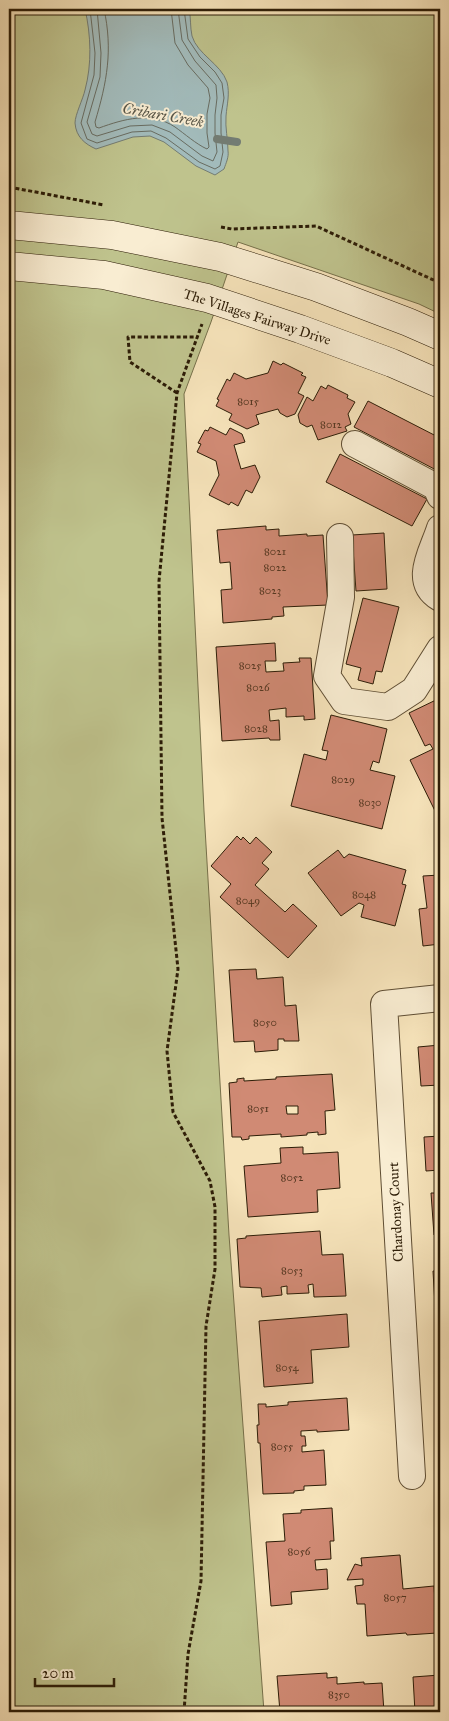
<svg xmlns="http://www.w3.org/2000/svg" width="449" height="1721" viewBox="0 0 449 1721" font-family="'IM FELL Great Primer',serif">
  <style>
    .green { fill: #bfc38d; stroke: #76704a }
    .water { fill: #a2bbbb; stroke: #737c73 }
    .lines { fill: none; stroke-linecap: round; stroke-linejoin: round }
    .shore { stroke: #686c61; stroke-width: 1 }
    .stream { stroke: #737c73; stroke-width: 8 }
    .building { fill: #d08a74; stroke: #2d1d07; fill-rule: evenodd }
    .street-casing { stroke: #5f4e34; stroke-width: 28 }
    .secondary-casing { stroke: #2d1d07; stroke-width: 29 }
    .path { stroke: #2d1d07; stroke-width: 3; stroke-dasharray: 4 2.5; stroke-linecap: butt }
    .street { stroke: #f9edd2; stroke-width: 26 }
    .secondary { stroke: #f9edd2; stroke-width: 28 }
    .labels { text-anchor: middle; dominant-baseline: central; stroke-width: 4; stroke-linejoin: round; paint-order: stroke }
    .number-label { font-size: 11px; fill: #563822 }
    .street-label { font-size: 14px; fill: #2d1d07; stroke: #f9edd2 }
    .water-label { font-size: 15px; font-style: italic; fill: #565446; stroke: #f9edd2 }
  </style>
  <rect width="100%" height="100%" fill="#f6e3ba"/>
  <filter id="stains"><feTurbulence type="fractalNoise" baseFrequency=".004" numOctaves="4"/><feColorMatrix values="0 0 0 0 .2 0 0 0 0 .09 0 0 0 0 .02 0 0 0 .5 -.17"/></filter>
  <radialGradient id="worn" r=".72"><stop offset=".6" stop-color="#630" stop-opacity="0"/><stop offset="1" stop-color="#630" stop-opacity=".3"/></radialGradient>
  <path class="green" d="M9,9h431v305l-21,-10 -181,-62 -27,80 -27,72 20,417 25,424 35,477h-255z"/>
  <path class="water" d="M85,9h104c2,8 1,18 3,27 5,18 29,28 35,46 3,12 0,22 -1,34 -1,12 2,23 2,35 1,6 -2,12 -4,18l-9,6 -19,-9 -32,-24 -14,-6 -17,1 -37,12c-11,-5 -20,-12 -21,-26 0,-8 8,-24 10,-33 7,-26 6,-55 0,-81z"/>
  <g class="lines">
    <path class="shore" d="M90,9l5,44 -1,22 -13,48 6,16 10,4 35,-11 19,-1 15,7 33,24 16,7 5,-3 3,-14 -2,-19v-18l3,-17 -2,-15 -7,-11 -15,-15 -12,-18 -4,-30
      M97,9l4,44 -1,24 -13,45 5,12 5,2 33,-10 22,-1 18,7 32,24 11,5 4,-9 -2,-19v-18l2,-17 -1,-13 -21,-24 -13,-21 -4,-31
      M104,9c9,41 3,73 -9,113l1,5 3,1c25,-9 52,-17 76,-1 10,7 21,17 32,22l2,-2 -2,-14v-19l3,-16 -2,-10 -20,-23 -13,-22 -4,-34"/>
    <path class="stream" d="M217,139l20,3"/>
  </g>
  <path class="building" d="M273,361l8,4 2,-2 20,10 -2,2 5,2 -8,16 6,3 -9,18 -8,3 -7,-4 -2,-4 -22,6 3,9 -12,5 -18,-9 3,-6 -16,-8 3,-6 -2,-1 10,-20 3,2 4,-8 12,6 22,-6z
    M328,385l20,10 -1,3 8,4 -7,12 3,10 -6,3 2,4 -29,9 -6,-15 -5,2 -7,-4 -2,-8 9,-18 6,4 8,-15 5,3z
    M368,401l72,37v34l-86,-45z
    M210,427l16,8 4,-7 12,6 3,8 -11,3 7,24 14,-4 5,12 -8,16 -6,-3 -8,16 -7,-4 -2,3 -20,-10 10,-20 -3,-14 -19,-9 4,-8 -3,-1 7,-13 3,1z
    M340,454l87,45 -15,27 -86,-44z
    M266,526v4l13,-1v7l28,-2v2l16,-1 5,70 -45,2 1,9 -12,1v2l-49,4 -2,-33 11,-1 -2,-27 -10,1 -3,-33z
    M384,533l3,56 -31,2 -4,-56z
    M363,598l36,9 -17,65 -6,-1 -3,13 -15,-4 3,-12 -15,-4z
    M275,643l1,18h-11l1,11 18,-1 -1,-8 17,-1 -1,-4h12l4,61 -11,1v-4l-18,1v-9l-17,2 1,11 9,-1 1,20h-10l-1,-2 -47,3 -6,-94z
    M440,698v115l-3,2 -27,-55 23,-11 -3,-5 -5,2 -16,-33z
    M331,715l56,14 -8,34 -6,-2 -3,9 25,6 -13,53 -91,-23 13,-52 22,6 2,-9 -6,-1z
    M237,836l4,4 2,-3 7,7 6,-7 16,15 -10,11 7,6 -14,16 30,27 8,-8 24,22 -29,32 -68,-61 11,-13 -20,-18z
    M338,850l6,8 5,-4 57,16 -4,14 4,1 -11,41 -34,-9 3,-12 -5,-2 -18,13 -33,-43z
    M440,875v69l-17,2 -4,-37 8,-1 -4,-32z
    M256,969l1,10 26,-2 2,29 11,-1 3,36h-15v-2h-6v11l-23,2 -1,-11 -20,1 -5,-72z
    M440,1045v40l-19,1 -3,-39z
    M332,1074l3,36 -10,1 1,23 -8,1v-3l-11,1v2l-26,2v-3l-32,2v3l-7,1 -1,-3h-9l-3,-54 8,-1v-3l7,-1v3l32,-2v-2zM286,1106h12v8h-11z
    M440,1136v34l-14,1 -2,-34z
    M303,1147v7l35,-2 2,36 -23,2 1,22 -70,5 -4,-51 37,-3 -1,-15z
    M431,1193h9v42h-6z
    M320,1231l2,24 21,-1 3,42 -32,1 -1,-13 -5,1 1,8 -22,1v-8l-6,1 1,8 -20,2 -1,-9 -21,-1 -3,-48 9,-1v-2z
    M433,1271h7v34h-5z
    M347,1314l2,33 -38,3 2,33 -49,4 -5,-66z
    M347,1398l2,32 -32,2v-2l-16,1v5h4l1,10h-4v6l22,-2 2,35 -22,1v4l-10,1v2l-31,1 -3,-51h-2l-1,-18h2l-1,-21h8v3l22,-2v-3z
    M332,1508l2,33h-4l1,18 -16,1 1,10 11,-1 1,20 -37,3 1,12 -21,2 -5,-64 19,-1 -2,-27 18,-1v-3z
    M400,1555l3,34 31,-3 3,47 -30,2 -1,-2 -39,3 -2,-32h-8l-2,-18 8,-1v-6l-16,1 8,-16 7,2 -1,-8z
    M327,1673v5l10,-1v7l27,-2v2l18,-1 2,29h-104l-3,-36z
    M440,1675v37h-25l-2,-35z"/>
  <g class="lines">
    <g class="street-casing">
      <path id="street" d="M355,444l81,43 4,9
        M440,528c-7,23 -28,53 0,70
        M340,537l1,60 -14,79 17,25 44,6 26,-17 26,-41
        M412,1476l-28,-472 56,-6"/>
    </g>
    <g class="secondary-casing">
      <path id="secondary" d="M9,225l103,10 108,22 96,30 92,35 32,14
        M9,266l95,9 103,23 93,31 92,34 48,21"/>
    </g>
    <path class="path" d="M9,187l95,18
      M221,227l11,2 84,-3 124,57
      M177,393l-47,-31 -2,-25h69
      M184,1712l4,-58 13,-73 5,-255 9,-57v-62l-5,-26 -37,-69 -6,-61 11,-82 -16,-151 -3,-237 18,-188 25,-69"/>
    <use href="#street" class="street"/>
    <use href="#secondary" class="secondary"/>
  </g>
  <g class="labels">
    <g class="number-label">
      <text x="248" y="401">8015</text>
      <text x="331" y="424">8012</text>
      <text x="275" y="551">8021</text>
      <text x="275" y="567">8022</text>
      <text x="270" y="590">8023</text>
      <text x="250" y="665">8025</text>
      <text x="258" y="687">8026</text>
      <text x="256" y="728">8028</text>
      <text x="343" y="779">8029</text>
      <text x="370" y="802">8030</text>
      <text x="364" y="894">8048</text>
      <text x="248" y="900">8049</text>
      <text x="265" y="1022">8050</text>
      <text x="258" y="1108">8051</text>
      <text x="292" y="1177">8052</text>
      <text x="292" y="1270">8053</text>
      <text x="287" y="1367">8054</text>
      <text x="282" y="1446">8055</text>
      <text x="299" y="1551">8056</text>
      <text x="395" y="1597">8057</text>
      <text x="339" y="1694">8350</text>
    </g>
    <g class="street-label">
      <text transform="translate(257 317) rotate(18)">The Villages Fairway Drive</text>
      <text transform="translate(396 1212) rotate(-93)">Chardonay Court</text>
    </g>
    <g class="water-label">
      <text transform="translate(163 115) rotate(10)">Cribari Creek</text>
    </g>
  </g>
  <rect width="449" height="1721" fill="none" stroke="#f6e3ba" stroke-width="30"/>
  <rect x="10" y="10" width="429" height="1701" fill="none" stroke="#2d1d07" stroke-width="2.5"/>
  <rect x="15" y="15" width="419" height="1691" fill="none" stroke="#2d1d07"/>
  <path d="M35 1678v8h79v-8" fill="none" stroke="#2d1d07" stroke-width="2.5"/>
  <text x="42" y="1678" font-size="15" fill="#2d1d07" stroke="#f9edd2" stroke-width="4" paint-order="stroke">20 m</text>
  <rect width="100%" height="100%" filter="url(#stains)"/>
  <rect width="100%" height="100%" fill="url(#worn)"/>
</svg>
